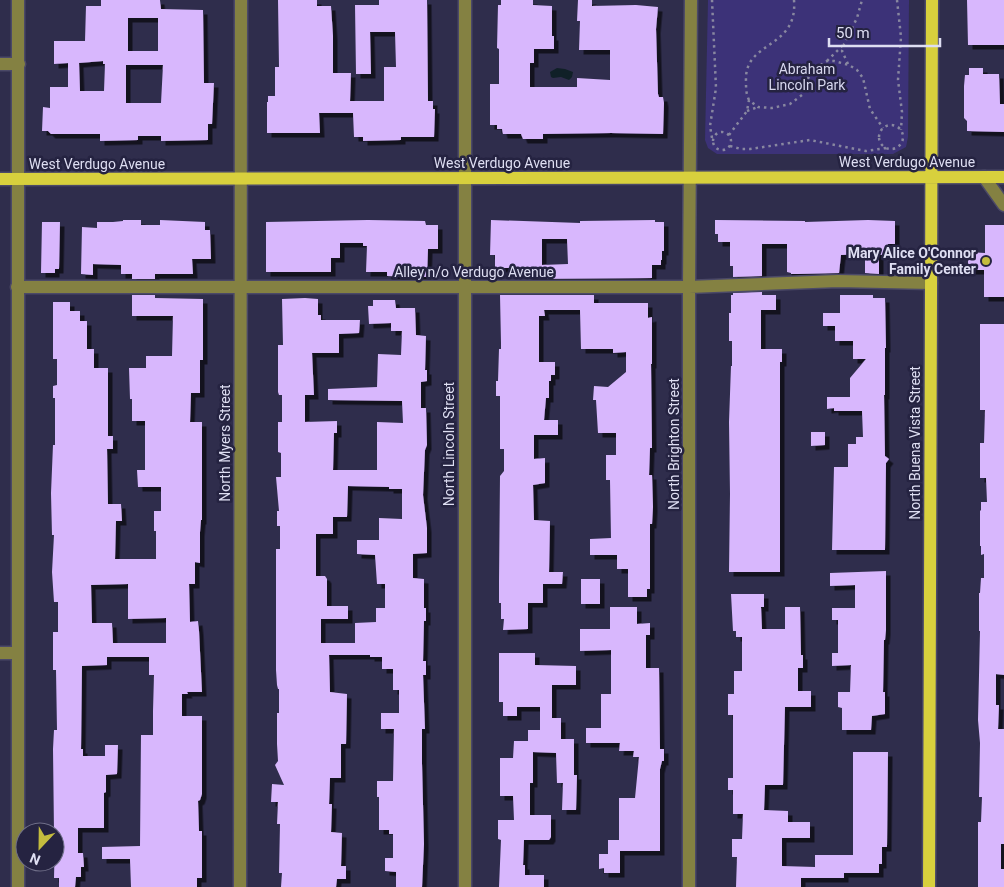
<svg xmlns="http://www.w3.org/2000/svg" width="1004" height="887" viewBox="0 0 1004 887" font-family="Roboto,sans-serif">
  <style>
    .green { fill: #3c3278 }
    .water { fill: #102027 }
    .building { fill: #d8b7fd; fill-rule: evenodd; filter: url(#shadow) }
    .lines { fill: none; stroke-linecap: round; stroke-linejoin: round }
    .minor-casing { stroke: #4b4967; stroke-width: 15 }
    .major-casing { stroke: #4b4967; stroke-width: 15 }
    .path { stroke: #8887a0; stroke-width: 2.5; stroke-dasharray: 2.5 4; stroke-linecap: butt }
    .minor { stroke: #848142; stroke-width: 12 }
    .major { stroke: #d8d03d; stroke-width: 12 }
    .poi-dot { fill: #c4bc3e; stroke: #252341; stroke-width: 2 }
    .labels { text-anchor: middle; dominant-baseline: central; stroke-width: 5; stroke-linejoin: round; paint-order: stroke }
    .park-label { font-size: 14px; fill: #d7d7ee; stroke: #252341 }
    .street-label { font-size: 14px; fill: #dedef2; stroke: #252341 }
    .poi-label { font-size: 14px; font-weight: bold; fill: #dedef2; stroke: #252341; text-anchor: end }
  </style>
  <defs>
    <filter id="shadow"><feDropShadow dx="4.5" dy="4.5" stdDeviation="0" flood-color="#0009"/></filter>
  </defs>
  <rect width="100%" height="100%" fill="#2f2d4c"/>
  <path class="green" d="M708,0h201l-1,137 -2,10 -13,7h-176l-9,-6 -3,-8z"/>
  <path class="water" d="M557,68l8,1 8,3 -1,5 -3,3 -8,-3 -8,1 -2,-1 -1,-5z"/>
  <path class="building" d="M101,0h59l1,9 42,1 1,73h10l-2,41h-4v16l-47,1v-5h-23v4l-38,1v-7h-49l-3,-3h-6l1,-24 7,1v-21h18v-24l-14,1v-23h31l1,-35h15zM128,18h30v33h-30zM103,61v3h2l-1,27h-24l-1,-28zM126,65h37l-2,38h-35z
    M278,0h39v6h14l2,30v37h18l-1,28h34v-34h12l-1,-35h-25l1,42h-15l-1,-69h24v-5h48l1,101h5v8h2l-1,28h-33v3l-38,1v-4h-9l-1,-24h-34l1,20h-53v-31h1v-6h7v-29h4z
    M501,0h32v5l19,1v30h2v13h-20v14h-4v24h47v-9l33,2v-30h-31l1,-29h-3l1,-21h14v6l44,-1 22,2 -2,22 2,65 1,3h4l1,6 -1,31 -52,-1 -68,1v5h-20l-2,-5h-18l-1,-5h-5v-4h-7v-41h9v-35l-2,-1 1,-43h3z
    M967,0h37v45h-36z
    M969,68h14v6h16l1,30h4v28l-37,-1v-10l-3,-3v-32l1,-11h4z
    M123,220h18v5h19v-5l45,2v8h5l1,29h-19l1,15h-38v5h-23v-5h-11v-9l-28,-1v11l-12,-1 1,-47 15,1v-6h16l10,-1z
    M368,220l57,1 1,4h12v24h-10l-1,28 -40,-1v-4h-21l1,-26h-4v-3h-23v15h-9v14h-65v-50z
    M491,220l89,3v-2l75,-1v2h9v29h-2v9h-1v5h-9v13l-124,1v-11h-33v-13h-5zM542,239h25l1,25 -26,1z
    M715,220l90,1v1l63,-2 27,1v23h-7v11h-9v19l-14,-1v-19l-24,1 -2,18 -41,1h-7v-1l-4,-1v-28h-25v32l-29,1v-11h-3v-24h-12v-8h-3z
    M42,222h18l-1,47h-4v4h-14z
    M985,225h19v72h-20v-27h-16v-18l17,1z
    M762,292v3h14v15h-15v39h21v13h-2v210h-51l1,-78 -1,-72 2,-56h1v-25h-3v-28h2v-18h2v-2z
    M132,295h23v3l48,1v61h-3v33h-9l-1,29h12v98h-1l-1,12v31l-5,-1v22h-6l1,38 8,-1 1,10 3,61h-15l1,2h-6v22h20v78l-2,6 -2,1 1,30h3v47h-5v9h-66l-1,-28h-28v-12l38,-1 1,-111h12v-24l1,-36h-5v-18h-42v8l-25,1 -1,83h2v7h22v-11h13l-1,29 -11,1v17l-2,1v35h-26v25h5l1,14h-3v10h-5l-1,10h-16v-9h-5l1,-46h-1l-1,-83 1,-19h3l-1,-60h-3v-38h5v-30h-4l-2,-30 2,-37h-2l-1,-42 2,-48h2v-47h-2v-12l4,-1v-26h-4v-57h17v9h10v10h7v28h7v19h14v68h5v13h-6l1,55h13l1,17h-6l-1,38h41v-28h-2v-20h7v-24h-23l-1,-17h8v-49h-13v-22h-2l-1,-31h17v-12h26l1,-40h-41zM128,584v35l38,-1v25h-53l-1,-20h-20l-1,-38z
    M500,295h94v8h54v15l4,-1v47h-1l1,84h-2l-1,27h3l1,32 -1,17h-2v65h-3v8h-19v-28h-11v-14h-27v-16l21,-1 -1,-58h-4v-25h10v-22h-18l-2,-33h-3l1,-14 14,1 18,-15v-20l-13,1v-4h-32l-1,-39h-36l1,6h-6v46h16v13h-4v6h-2v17h-3l-2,22h14v15h-24v24l11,-1v25l-12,2 1,35 16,1 -1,51h14l-1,12h-19v19h-15v26l-25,1 1,-11h-3v-16h-2v-22l1,-105 4,-5v-22h-4v-53h-4v-15h2l1,-32h2v-6z
    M840,295h33v3h12l1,50h-1v47h-1l1,61 4,3 -3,4 -1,87h-53l2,-83h14v-23h8v-7h7l-1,-26h-28v-3l-7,1v-12h23v-19l16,-19h-13v-18h-18v-15h-12v-13h17z
    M305,298l13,1v16h3v5h39l-1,13 -20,1v19h-27l2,42h-9v27l32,-1v12h-3l-1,37h44v-48l26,1 -1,-22 -74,-1v-11l49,-2 1,-33 23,1 1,-24h-11v-8l-22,1 -1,-18h5v-6h22l1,8h19l1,27 10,1 -1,34h2v11l-6,1v26h5l1,37 -2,5 -2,45 4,33v25l-14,1v24l11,1v29h2v13h-2l-1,40h3v14h-3l2,54h-3v35l2,80 -2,43h-26v-15l-11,-1v-13h8v-24h-4v-4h-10v-33h-2v-16h16l1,-52h-13v-16h18v-23h-6v-21h-11v-12h-12v-2h-41l1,37 17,2 -1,50h-5v34h-11l-1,26h3l-1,28 11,1 -1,33h5v13h-9l-1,8h-55l1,-14h-3l1,-49h-3l1,-22h-7l1,-18 12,1 -9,-20 3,-4 -1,-17v-31h2v-24h-1l-1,-4 -1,-15v-121h4v-23h-3v-15h2l-3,-34h5v-24l-3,-1v-30h4v-27h-3l-1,-3v-47h5l-1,-46zM348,486l41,1v2h13v30l-23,-1v22h-22v14l18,1 2,29h8v24h-9v14l-21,1v20h-34v-24h27v-13h-21v-27l-2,-3h-9v-42h17v-17h14z
    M980,324h24v351l-8,-1v31h3l-1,24h6v115h-3v25h3v18h-26v-65h3l1,-25h-3l1,-54 -2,-23 2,-89h-1v-38h1l1,-15h3v-24l-3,1v-9h-1v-36l1,1v-9h6l-1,-24h-6v-35h4l1,-33h-5z
    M811,432h14v13l-14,1z
    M886,571v59l-1,10h-1l-1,52h2v22l-13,2 -1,14h-29v-22l-4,-1v-15h12l1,-27 -19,1v-13h6v-33h-6v-12h23v-23l-25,1v-13z
    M581,579h19v25h-19z
    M731,594h33v13h-3l1,22h23v-22h15l1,48h2v13h-5v23h13v16h-26l-2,78h-18l-1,25 24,1v11h22v16h-28v28l33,1v-12h38v-103h35l-1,95h-5v17h-3v9h-35v5h-43v9h-65l1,-30h-5v-18h10l1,-25h-10v-24h-5v-12h5v-63h-5v-21h6v-23h8v-34h-6v-6h-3z
    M610,607h27v17l13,-1v12h-4v33h13l1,81h4v12h-2l-2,8v82h-40v22h-16v-5l-5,1v-15h9v-14h11v-42h16l4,-41h-6l1,-6h-15l1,-8h-34v-15h15v-34h10v-44l-31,1v-22h30z
    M499,653h36v12l41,1v19h-24v33h9v21h13v36h3l-1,35h-14l1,-27h-6l-1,-30 -23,-1v31h-3v32h21v22l-2,3h-25l-1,25h2v10h19v12h-45l2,-47 -3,-1v-19h16l-1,-24h-13v-38h13l1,-17h14v-11h12v-23h-23v9h-14v-14h-4z"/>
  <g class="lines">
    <g class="minor-casing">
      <path id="minor" d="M0,64h19
        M984,177l20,28
        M17,287h672l149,-6 93,2
        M0,653h18
        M18,887v-887
        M240,887l1,-887
        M465,887v-887
        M689,887v-600l2,-287"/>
    </g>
    <g class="major-casing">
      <path id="major" d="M0,179l1004,-2
        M929,887l3,-887"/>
    </g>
    <path class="path" d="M897,0l4,37 -3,43 4,32 -1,18
      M827,61l16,-16
      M848,64l-6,-13 2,-7 13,-26 5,-18
      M795,84l9,5
      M749,100c-3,-6 -3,-12 -3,-19 -2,-41 52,-31 48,-81
      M747,111l11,-4
      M879 137a12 12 0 1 1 24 0a12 12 0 1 1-24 0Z
      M713 141a9 9 0 1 1 18 0a9 9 0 1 1-18 0Z
      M729,135l18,-24 2,-11 9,7 14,1 18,-4 12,-9 7,-19 5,-7 13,-8h7l15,4 8,5 6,8 7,31 13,19
      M712,138l-2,-12 6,-38 -4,-88
      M730,146l11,3h9l60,-9 56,11 20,-3"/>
    <use href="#minor" class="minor"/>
    <use href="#major" class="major"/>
  </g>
  <circle class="poi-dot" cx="986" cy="261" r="5"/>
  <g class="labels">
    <g class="park-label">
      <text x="807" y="69">Abraham<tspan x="807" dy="16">Lincoln Park</tspan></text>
    </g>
    <g class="street-label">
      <text x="907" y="162">West Verdugo Avenue</text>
      <text x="502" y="163">West Verdugo Avenue</text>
      <text x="97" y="164">West Verdugo Avenue</text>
      <text x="474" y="272">Alley n/o Verdugo Avenue</text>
      <text transform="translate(225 443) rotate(-90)">North Myers Street</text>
      <text transform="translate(915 443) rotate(-90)">North Buena Vista Street</text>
      <text transform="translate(449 444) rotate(-90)">North Lincoln Street</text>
      <text transform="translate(674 444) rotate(-90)">North Brighton Street</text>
    </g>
    <g class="poi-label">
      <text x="976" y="253">Mary Alice O'Connor<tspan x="976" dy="16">Family Center</tspan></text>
    </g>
  </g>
  <g transform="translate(40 847) rotate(202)"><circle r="24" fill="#252341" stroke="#6f6e88"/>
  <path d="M0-4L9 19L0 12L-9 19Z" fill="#c4bc3e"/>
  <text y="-8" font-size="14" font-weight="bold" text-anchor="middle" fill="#dedef2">N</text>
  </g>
  <path d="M829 38v8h111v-8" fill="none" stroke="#dedef2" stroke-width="2.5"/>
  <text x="836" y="38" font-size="15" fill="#dedef2" stroke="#252341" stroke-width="4" paint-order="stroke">50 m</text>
</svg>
